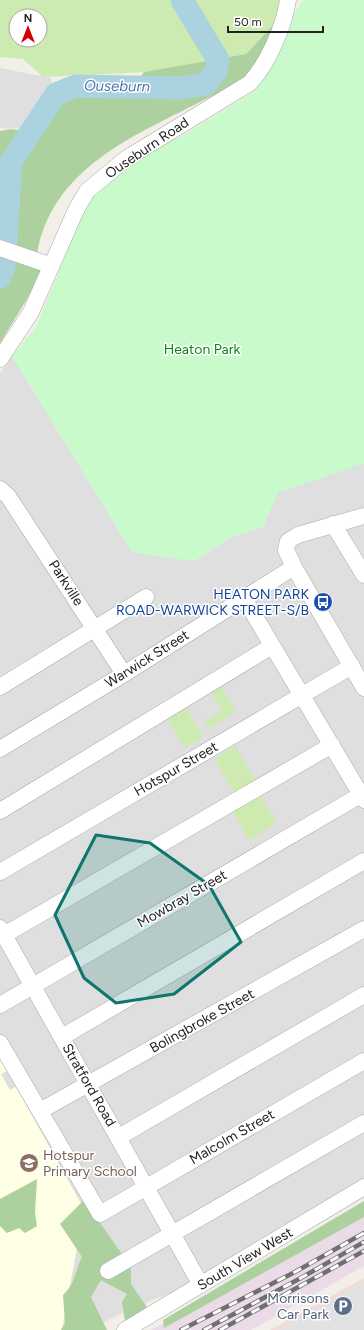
<svg xmlns="http://www.w3.org/2000/svg" width="364" height="1330" viewBox="0 0 364 1330" font-family="Figtree,sans-serif">
  <style>
    .residential { fill: #e0dfdf }
    .commercial { fill: #f2dad9 }
    .industrial { fill: #ebdbe8 }
    .education { fill: #ffffe5 }
    .grass { fill: #cdebb0; fill-rule: evenodd }
    .forest { fill: #add19e }
    .park { fill: #c8facc }
    .parking { fill: #e2e2e2 }
    .lines { fill: none; stroke-linecap: round; stroke-linejoin: round }
    .river { stroke: #aad3df; stroke-width: 23 }
    .minor-casing { stroke: #a9a9a9; stroke-width: 17 }
    .minor { stroke: #fff; stroke-width: 16 }
    .rail-casing { stroke: #707070; stroke-width: 4.5 }
    .rail { stroke: #fff; stroke-width: 3; stroke-dasharray: 9; stroke-linecap: butt }
    .marked { fill: #0f766e; fill-opacity: 0.2; stroke: #0f766e; stroke-width: 3; stroke-linejoin: round }
    .labels { text-anchor: middle; dominant-baseline: central; stroke-width: 3; stroke-linejoin: round; paint-order: stroke }
    .street-label { font-size: 14px; fill: #222; stroke: #fff }
    .park-label { font-size: 14px; fill: #0c8416; stroke: #fff }
    .transit-label { font-size: 14px; fill: #164399; stroke: #fff; text-anchor: end }
    .education-label { font-size: 14px; fill: #785e54; stroke: #fff; text-anchor: start }
    .service-label { font-size: 14px; fill: #4e5e75; stroke: #fff; text-anchor: end }
    .water-label { font-size: 15px; font-style: italic; fill: #4a7aab; stroke: #fff }
  </style>
  <rect width="100%" height="100%" fill="#f2efe9"/>
  <path class="residential" d="M0,68l51,10 1,9 -16,16 -10,26 -26,-1z
    M12,356l120,196 62,9 37,-24 32,-10 15,-35 86,-29v718l-177,106 -50,19 -49,24h-88v-957z"/>
  <path class="commercial" d="M364,1278v52h-94z"/>
  <path class="industrial" d="M364,1214v52l-107,61 -6,3h-100z"/>
  <path class="education" d="M0,1059l7,12 -6,3 9,16 6,-3 68,122 -22,121h-62z"/>
  <path class="grass" d="M0,0h280l-2,20 -32,34 -102,18 -101,5 -20,-18 -23,-2zM16,16h24v24h-24z
    M220,684l16,28 -27,16 -4,-7 17,-10 -12,-21z
    M185,705l18,32 -19,11 -18,-32z
    M235,746l21,35 -21,13 -21,-35z
    M259,794l18,29 -28,17 -17,-30z"/>
  <path class="forest" d="M278,20c-5,9 -26,54 -31,58 -12,9 -28,15 -41,21 -70,36 -154,68 -169,155l-37,-14v-109l11,-2 30,5 13,-25 22,-16 53,-1 15,-20 102,-18z
    M0,256l42,13 -15,30 -27,44z
    M37,1179l-2,34 2,13 -12,7 -6,-5 -12,5 -7,-7v-27z
    M84,1200l47,67v17l16,23 -22,15 -3,-20 5,-8 -26,-14 -10,17 16,33h-46l4,-7 -2,-28c13,-12 11,-23 19,-38l-22,-33z
    M364,1201v16l-200,111 -1,-8z"/>
  <path class="park" d="M303,0h61v463l-86,29 -15,35 -32,10 -37,24 -62,-9 -120,-196 24,-29 48,-116 10,-16 62,-49 26,-10 73,-45 36,-72z"/>
  <path class="parking" d="M364,1282v48h-86z"/>
  <g class="lines">
    <path class="river" d="M0,277l4,-10 7,-105 45,-68 20,-8 105,2 25,-4 10,-13 2,-11 -36,-60"/>
    <g class="minor-casing">
      <path id="minor" d="M0,248l52,18
        M0,359l31,-47 45,-102 11,-19 40,-33 123,-75c18,-20 34,-56 38,-83
        M0,489l8,7 116,178
        M364,516l-66,19 -10,6 -2,9 8,17 70,121
        M333,524l31,51
        M244,598l120,202
        M0,687l146,-90
        M0,749l124,-75 170,-107
        M0,811l272,-165
        M0,872l352,-206
        M0,928l201,357
        M4,935l328,-190
        M0,1005l364,-212
        M62,1037l302,-176
        M0,1043l100,171 264,-153
        M40,1111l324,-182
        M119,1137l245,-142
        M108,1271l256,-148
        M125,1330l239,-143"/>
    </g>
    <use href="#minor" class="minor"/>
    <g class="rail-casing">
      <path id="rail" d="M181,1330l114,-58 69,-39
        M204,1330l95,-51 65,-37
        M220,1330l144,-79"/>
    </g>
    <use href="#rail" class="rail"/>
  </g>
  <path class="marked" d="M96,835l54,8 59,42 32,57 -67,52 -58,9 -32,-25 -29,-63z"/>
  <defs>
    <g id="bus-disc" transform="scale(1)"><circle r="9.5" fill="#1a4fb4" stroke="#fff"/><path d="M-5-6H5V4H4V6H2V4H-2V6H-4V4H-5ZM-3.5-4V0h7V-4ZM-3.5 1.2v1.5H-2V1.2ZM2 1.2v1.5H3.5V1.2Z" fill="#fff"/></g>
    <g id="school-disc" transform="scale(1)"><circle r="9.5" fill="#8d6e63" stroke="#fff"/><path d="M0-5L7-2L0 1L-7-2ZM-4 1L0 2.5L4 1V4Q0 6-4 4Z" fill="#fff"/></g>
    <g id="parking-disc" transform="scale(1)"><circle r="9.5" fill="#5c6f8a" stroke="#fff"/><path d="M-3.5-5.5H1a3.5 3.5 0 0 1 0 7H-1V5.5H-3.5ZM-1-3.4V-.6H.8a1.4 1.4 0 0 0 0-2.8Z" fill="#fff"/></g>
  </defs>
  <g fill-rule="evenodd">
    <use href="#bus-disc" x="323" y="602"/>
    <use href="#school-disc" x="29" y="1163"/>
    <use href="#parking-disc" x="343" y="1306"/>
  </g>
  <g class="labels">
    <g class="street-label">
      <text transform="translate(147 148) rotate(-34)">Ouseburn Road</text>
      <text transform="translate(66 583) rotate(57)">Parkville</text>
      <text transform="translate(147 659) rotate(-32)">Warwick Street</text>
      <text transform="translate(176 769) rotate(-30)">Hotspur Street</text>
      <text transform="translate(182 899) rotate(-30)">Mowbray Street</text>
      <text transform="translate(202 1021) rotate(-29)">Bolingbroke Street</text>
      <text transform="translate(89 1085) rotate(60)">Stratford Road</text>
      <text transform="translate(232 1137) rotate(-30)">Malcolm Street</text>
      <text transform="translate(245 1259) rotate(-31)">South View West</text>
    </g>
    <g class="park-label">
      <text x="202" y="349">Heaton Park</text>
    </g>
    <g class="transit-label">
      <text x="309" y="594">HEATON PARK<tspan x="309" dy="16">ROAD-WARWICK STREET-S/B</tspan></text>
    </g>
    <g class="education-label">
      <text x="43" y="1155">Hotspur<tspan x="43" dy="16">Primary School</tspan></text>
    </g>
    <g class="service-label">
      <text x="329" y="1298">Morrisons<tspan x="329" dy="16">Car Park</tspan></text>
    </g>
    <g class="water-label">
      <text transform="translate(117 86) rotate(1)">Ouseburn</text>
    </g>
  </g>
  <g transform="translate(28 28)"><circle r="19" fill="#ffffff" stroke="#a7a7a7"/>
  <path d="M0-3L7 15L0 10L-7 15Z" fill="#d40000"/>
  <text y="-6" font-size="11" font-weight="bold" text-anchor="middle" fill="#222222">N</text>
  </g>
  <path d="M228 26v6h95v-6" fill="none" stroke="#222222" stroke-width="2"/>
  <text x="234" y="26" font-size="12" fill="#222222" stroke="#ffffff" stroke-width="3" paint-order="stroke">50 m</text>
</svg>
